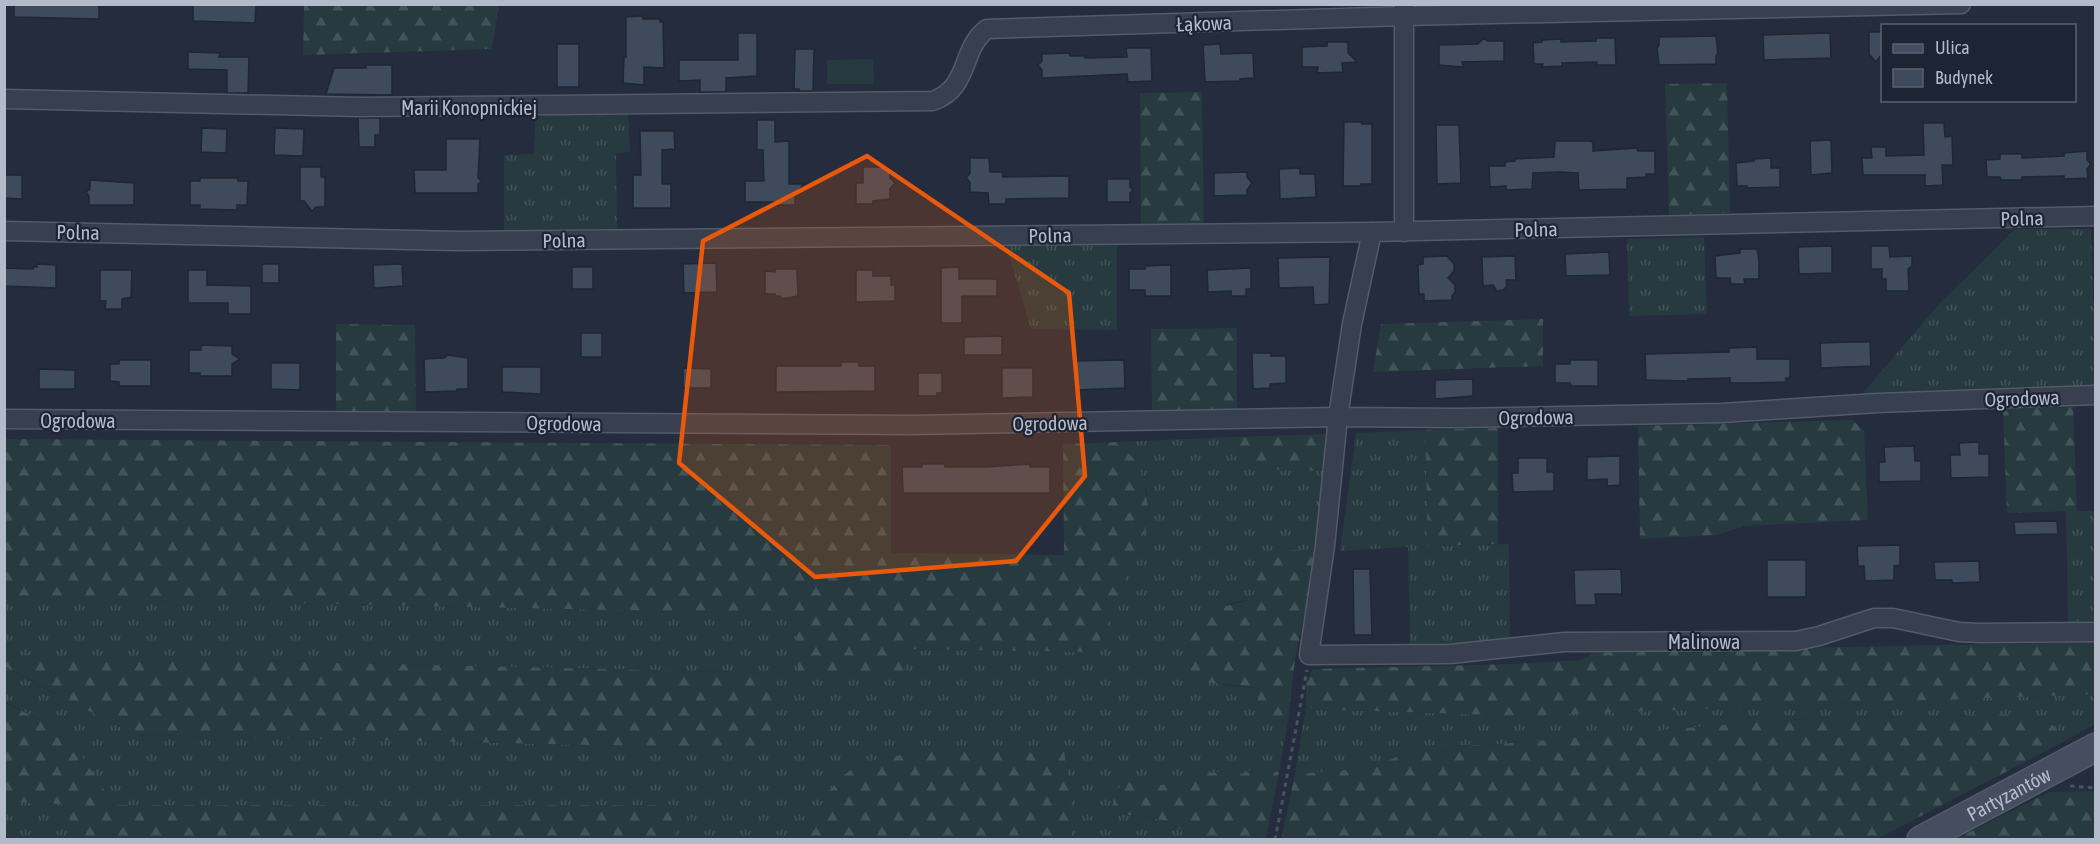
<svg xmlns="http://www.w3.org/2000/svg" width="2100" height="844" viewBox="0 0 2100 844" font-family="'Asap Condensed',sans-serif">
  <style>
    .grass { fill: url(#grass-tufts) }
    .forest { fill: url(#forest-firs) }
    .pitch { fill: #263a3f }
    .building { fill: #404a5d; stroke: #1f2635; stroke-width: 1.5 }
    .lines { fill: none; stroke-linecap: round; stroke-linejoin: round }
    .street-casing { stroke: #535a69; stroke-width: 21 }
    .secondary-casing { stroke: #535a69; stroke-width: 30 }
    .path { stroke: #44575c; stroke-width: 3; stroke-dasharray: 4.5 4.5; stroke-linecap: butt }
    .street { stroke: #383f4e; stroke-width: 18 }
    .secondary { stroke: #464d61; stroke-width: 27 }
    .marked { fill: #e8590c; fill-opacity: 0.2; stroke: #e8590c; stroke-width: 4.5; stroke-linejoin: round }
    .labels { text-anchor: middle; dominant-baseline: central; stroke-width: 4.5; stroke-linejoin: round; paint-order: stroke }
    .street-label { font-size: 20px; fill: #b3bac9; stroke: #1d2433 }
  </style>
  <defs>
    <pattern id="grass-tufts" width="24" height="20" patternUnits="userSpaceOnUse" patternTransform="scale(1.5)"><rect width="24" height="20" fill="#263a3f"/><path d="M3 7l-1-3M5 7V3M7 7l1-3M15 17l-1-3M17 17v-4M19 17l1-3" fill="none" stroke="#435459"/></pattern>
    <pattern id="forest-firs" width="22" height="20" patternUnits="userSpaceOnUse" patternTransform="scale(1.5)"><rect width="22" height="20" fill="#263a3f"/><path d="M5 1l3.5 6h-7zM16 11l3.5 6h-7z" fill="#435459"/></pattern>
  </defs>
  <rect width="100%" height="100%" fill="#242c3e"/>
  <path class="grass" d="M628,110l2,42 -14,1 1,76 -113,1v-75l30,-1 1,-32 10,-9z
    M2015,229h76l2,73h3l-1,83 -232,8 75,-88z
    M1704,237l3,77 -78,2 -2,-77z
    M1117,240v90l-86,-1 -26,-88z
    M1425,430l3,116 81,-2 1,98 -100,4 -2,-99 -68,4 16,-118z
    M1231,437l9,18 21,14 64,2 -7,78 -60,39 -9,12 -15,2 -40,20 -7,31 36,32 34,3 2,28 4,6 25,-1 -9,51 -27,-2 -11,4 -13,-3 -21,2 -10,4 -21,3 -13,5 -30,-4 -11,34c26,1 51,3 68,24h-119v-32l-153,-56 -57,13 -33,28 -24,47h-130v-34h-560l-47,-71 -62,-32 -1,-35 131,68 636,14 1,-76 -767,-18v-58l792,17 108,63 -3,-28 193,3 51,-124 2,-22 -1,-14 -13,-33 -16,-17z
    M2066,511h29v110l-27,1z
    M2095,694v30l-30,17 -12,-16 -35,-11 -238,6 -291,25 -70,1 -46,22 -78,6 11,-68 8,3 208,7z
    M5,802l57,2 16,35 -73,1z"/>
  <path class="forest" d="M304,5v-1l195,1 -7,44 -189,6z
    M1727,83l3,130 -61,2 -4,-131z
    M1202,92l2,135 -63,1 -1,-135z
    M1543,319v47l-170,6 8,-48z
    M336,324l79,1 1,88 -80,-1z
    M1237,328v83l-85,1 -1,-83z
    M2073,407l4,104 -70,2 -4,-104z
    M1852,420l12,10 4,90 -124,6 -27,9 -77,4 -2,-113z
    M1498,428v116l-70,2 -3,-116z
    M1328,434l-3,37 -64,-2 -21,-14 -9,-18z
    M5,439l886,6v108l173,2 -1,-111 55,-2 16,17 9,17 5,30 -2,22 -51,124 -192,-3 2,28 -107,-3 -2,-60 -791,-17z
    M1318,549l-23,111 -7,61 -25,1 -4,-6 -2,-28c-28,-7 -60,4 -74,-30l4,-5 7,-31 21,-13 34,-9 9,-12 -4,-36z
    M2095,642v52l-573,22 -208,-7 -8,-3v-24l7,-13 197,-5 72,-4 12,-8z
    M5,655l768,18 -2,76 -636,-14 -130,-68z
    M4,702l63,32 47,71h560v34h-596l-16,-35 -57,-2z
    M2018,714l35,11 12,16 -188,98h-596l14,-65 78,-6 46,-22 70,-1 291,-25z
    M1064,749l7,58v32h-267l24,-47 16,-17 17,-11 57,-13z
    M1252,770l27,2 -13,67h-76c-20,-25 -50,-23 -79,-25l4,-21 6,-8 12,-4 30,4 13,-5 21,-3 10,-4 21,-2 13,3z
    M2095,791v48h-139l93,-47z"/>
  <path class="pitch" d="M873,59l1,25h-47v-24z"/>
  <path class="building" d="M14,4h85v15l-85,-2z
    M193,4h63l-1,19 -62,-2z
    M643,16v3h17v3h3l1,46 -20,-1v18l-21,-2 1,-26h2v-40z
    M1869,32h13v22l-6,8 -7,-8z
    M738,33h19v43l-31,2v14h-26v-12l-21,1v-21h59z
    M1830,33l1,25 -67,2 -1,-25z
    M1716,36l2,17 -2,3v8l-57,1 -2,-17 2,-3v-8z
    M1484,38l3,3h17v20l-42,1 1,5 -24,-2v-20l39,-1z
    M1596,38h19l1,27h-20l1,-3 -35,1v3l-20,1 1,-3h-9l-1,-21 9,-1v-2l19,-1v3l35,-1z
    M1327,42h21v11l9,9 -15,1 1,9 -26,1 1,-6h-16v-20l25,-1z
    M557,44h22v43h-22z
    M1220,44l1,10 32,-1 1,25 -14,1v2l-35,1 -2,-37z
    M1126,48h25l1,33 -24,1 -1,-8 -85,4v-8l-4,-5 4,-4v-7l27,-1 1,3h15v2l42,-1z
    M795,49h19l-1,42h-14v-2h-5z
    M188,52l32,1 -1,4h30l-1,36h-21v-23l-39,-1z
    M366,65h26v30l-66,-1 8,-26h32z
    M358,118h22v17h-5v12h-16z
    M757,120h18v22l14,-1v43h15l-9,11v10h-20v-3h-30v-21h19l-1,-31h-6z
    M1344,122h17l1,2h10v60h-11v2h-18z
    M1923,123h21l1,14 7,-1 1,29h-11l1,20 -18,1v-11h-62l-1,-17h10l-1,-11h15v9l38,-1z
    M1436,125h23l2,58 -24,1z
    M202,128l25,1 -1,24 -25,-1z
    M275,128l29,1 -1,27 -29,-1z
    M640,131h34l1,18 -13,1v34h9v24h-38v-33h8z
    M446,139h34l-2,39 4,3 -4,3v9h-63l-1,-23h32z
    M1831,140l1,33 -21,2 -1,-34z
    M1555,141h35l3,1v9l44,-3 1,3h17v23h-9v3l-19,1v11l-48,1 -1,-17 -18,-1 -27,1 -1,16 -26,1v-4l-16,1 -1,-21h16v-4l10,-1v-2l39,-2z
    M2087,151v9l4,4 -4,5 1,9 -24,1v-3l-42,1v3h-21l-1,-3h-13l-1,-17 14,-1v-5h22v4l42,-2v-3z
    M970,158h19l1,14h12l1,5 66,-1v22l-63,1v5h-17l-1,-11 -18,-1v-10l-4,-4 4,-5z
    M1771,158v10h9v19l-33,1v-2h-10l-1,-23 18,-2v-2z
    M300,167h21v10h4v30h-9l-4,4 -8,-10h-4z
    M863,167h27v11l5,5 -5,6v10l-17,2v3h-17v-21h7z
    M1300,168v6h15l1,23 -36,2 -1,-30z
    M1247,172v5l5,6 -5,7v5l-33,1v-23z
    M4,175h18v24l-18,-1z
    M200,178h38v3h10l-1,24h-10v5l-37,-1v-4h-10v-24h10z
    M1107,179h23v8l3,3 -3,3v9h-23z
    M90,180l44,3v22h-45v-9l-3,-4 4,-3z
    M1832,246v27l-33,1 -1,-27z
    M1871,246h18l1,11 22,-1v10l-4,3 1,22h-23v-12h-4v-10h-11z
    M1740,249h17l2,11v19h-15l1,5h-14l-1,-6h-14l-1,-22 25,-3z
    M1609,252l1,23 -44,1 -1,-22z
    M1447,256l7,8v7l-6,7 7,7v7l-3,4v4l-28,1v-7h-5l-1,-29 5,-1v-7z
    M1515,256l1,24h-10l1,6 -4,4 -6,1 -4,-6 -10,1 -1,-29z
    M1330,257l-1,47 -15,1 -1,-18 -34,1 -1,-30z
    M716,263l1,29 -33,1 -1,-29z
    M37,264l19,1v23l-52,-2v-18l29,1v-2h4z
    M262,264h17v19h-17z
    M402,264l1,22 -29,2 -1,-23z
    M1171,265v31h-26v-6h-16v-21h16v-3z
    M572,267h21v22h-21z
    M959,267v12h38v17h-35v27h-21v-55z
    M1251,268v21h-5v7h-15v-5l-23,1 -1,-22z
    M775,269h22l1,27 -16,3 -2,-3h-5v-2h-10v-23l10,1z
    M100,270h32l-1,27 -9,2v10h-17l1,-8h-6z
    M188,270h19v15l44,1v28h-23v-11h-40z
    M856,270h17v6h18v9h4v16l-39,1z
    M581,333h21v24h-21z
    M1002,336v19h-38v-18z
    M1853,342h17l1,24 -50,2 -1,-25z
    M201,345l31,1v8l8,5 -8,5v12h-32v-3h-11v-23h12z
    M1757,347v12h33v19h-4v4l-35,1h-21v-5l-42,1v2l-42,-1 -1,-26 84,-2v-4z
    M1252,353h19v3h15v27l-16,1v4l-17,1z
    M448,355l20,3v31h-11v2l-32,1 -1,-33 20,-1z
    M119,360h32v26h-32v-4l-9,-1v-17h9z
    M1124,360l1,28 -50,2 -1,-29z
    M1570,360h28v26h-27l-1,-3h-15v-19h15z
    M841,362h18v4h16v25l-99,1v-26h65z
    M271,363h29v27l-29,-1z
    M502,367h39v27l-39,-2z
    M683,368l28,1v19h-28z
    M1002,368h31v29l-31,1z
    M39,369l36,1v19h-36z
    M918,373h24v20h-5v3h-19z
    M1473,379v17l-38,3v-19z
    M1979,442v12h10v23l-38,1 -1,-23h10l-1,-12z
    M1914,446l1,15h6v20l-42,1v-20h6l-1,-15z
    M1620,456v29l-13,1v-7l-20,1v-23z
    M1518,458h29v14h7v19l-41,1 -1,-19h6z
    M922,464h23v3h42l43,-3v3h20v26h-147l-1,-26h20z
    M2057,521l1,13 -43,1 -1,-13z
    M1900,545v20l-6,1v14l-29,1 -1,-15h-6l-1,-20z
    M1767,560h39v37h-39z
    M1979,561l1,21 -28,1v-3h-17l-1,-18z
    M1353,569h17l2,66h-18z
    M1621,569l1,25h-27l1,11h-21l-1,-35z"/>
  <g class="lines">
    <g class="street-casing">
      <path id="street" d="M1404,6v226
        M4,99l357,8 572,-6c38,-14 27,-52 54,-72l417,-13 557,-12
        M4,231l454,10 914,-9 724,-16
        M1372,232l-20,92 -14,93 -13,129 -16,109 141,-1 114,-12 232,-1 23,-5 55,-18h19l66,14 21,1 116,-1
        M4,419l908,6 426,-8 119,1 265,-5 155,-10 219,-8"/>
    </g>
    <g class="secondary-casing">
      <g id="secondary">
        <path id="s1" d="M1921,840l175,-93"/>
      </g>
    </g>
    <path class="path" d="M2070,786l26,2
      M1275,840l32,-170"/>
    <use href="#street" class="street"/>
    <use href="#secondary" class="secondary"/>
  </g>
  <path class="marked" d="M867,156l202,137 16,183 -69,85 -201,16 -136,-114 24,-222z"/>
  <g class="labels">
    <g class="street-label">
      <text transform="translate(1204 23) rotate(-2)">Łąkowa</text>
      <text x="469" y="107">Marii Konopnickiej</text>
      <text transform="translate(2022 218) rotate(-1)">Polna</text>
      <text transform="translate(1536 229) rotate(-1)">Polna</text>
      <text transform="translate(78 232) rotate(1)">Polna</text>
      <text transform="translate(1050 235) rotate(-1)">Polna</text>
      <text transform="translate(564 240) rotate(-1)">Polna</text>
      <text transform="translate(2022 398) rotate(-2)">Ogrodowa</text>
      <text transform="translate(1536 417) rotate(-1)">Ogrodowa</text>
      <text x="78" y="420">Ogrodowa</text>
      <text transform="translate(564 423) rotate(1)">Ogrodowa</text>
      <text transform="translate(1050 423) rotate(-1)">Ogrodowa</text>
      <text x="1704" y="641">Malinowa</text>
      <text stroke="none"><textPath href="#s1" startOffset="99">Partyzantów</textPath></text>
    </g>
  </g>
  <rect width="2100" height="844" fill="none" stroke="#b3bac9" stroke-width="12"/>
  <rect x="1881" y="24" width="195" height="78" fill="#1d2433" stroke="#59606f" stroke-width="1.5"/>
  <rect x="1893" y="44" width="30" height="9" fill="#464d61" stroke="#59606f" stroke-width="1.5"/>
  <text x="1935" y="54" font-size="18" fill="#b3bac9">Ulica</text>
  <rect x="1893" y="69" width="30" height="18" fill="#404a5d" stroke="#59606f" stroke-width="1.5"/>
  <text x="1935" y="84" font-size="18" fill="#b3bac9">Budynek</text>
</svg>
